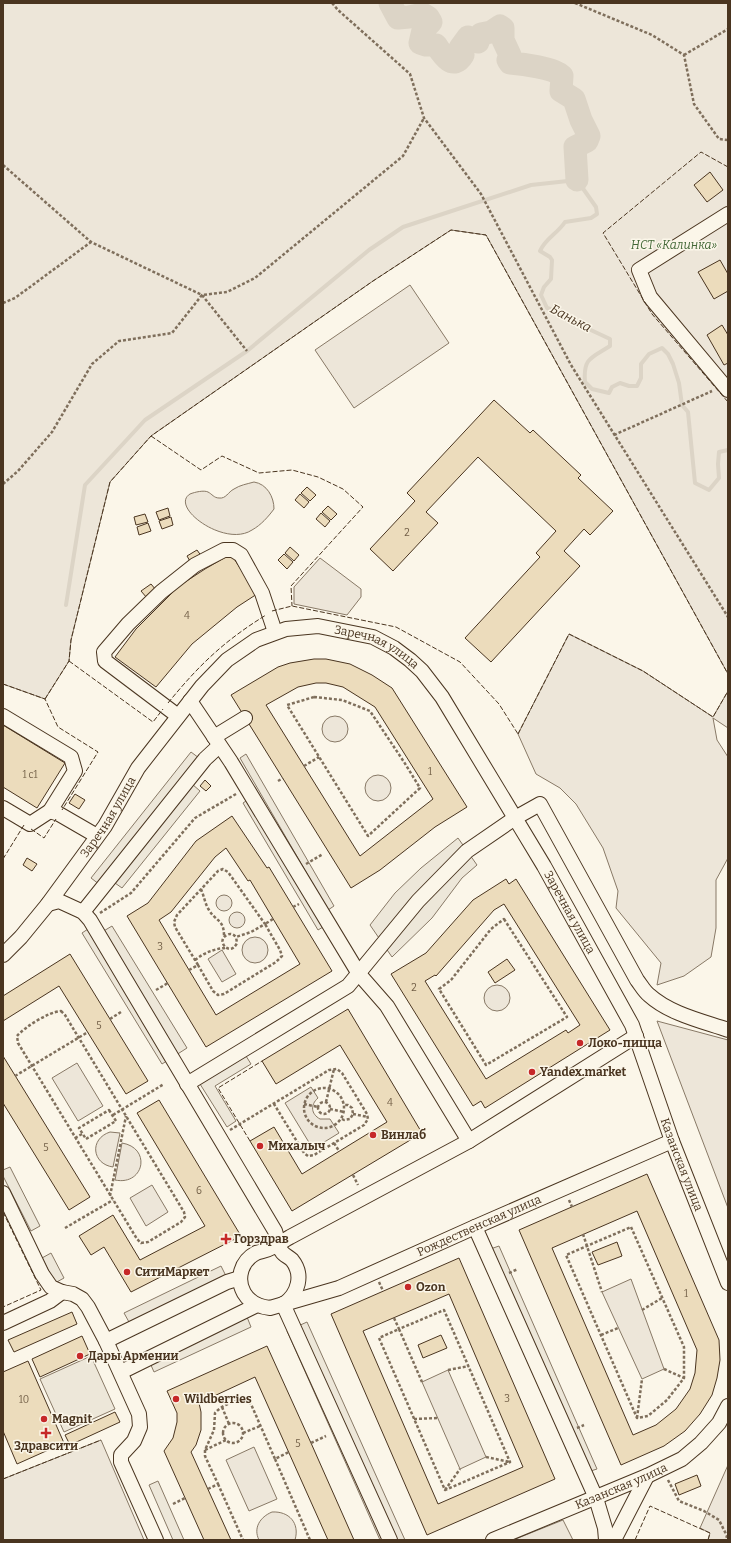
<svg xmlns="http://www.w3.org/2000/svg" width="731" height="1543" viewBox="0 0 731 1543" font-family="Bitter,serif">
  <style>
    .green { fill: #ede6d9; stroke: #887966 }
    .parking { fill: #ede7d9; stroke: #887966 }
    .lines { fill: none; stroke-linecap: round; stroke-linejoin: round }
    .stream { stroke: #dcd4c6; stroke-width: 4 }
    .river { stroke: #dcd4c6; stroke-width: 23 }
    .building { fill: #ecdcbc; stroke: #4a3520; fill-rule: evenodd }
    .minor-casing { stroke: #4a3520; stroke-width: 16 }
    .path { stroke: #7f6f5c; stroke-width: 2.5; stroke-dasharray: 3 2; stroke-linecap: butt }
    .minor { stroke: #fbf6e9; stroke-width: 14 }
    .fence { stroke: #4a3520; stroke-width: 1; stroke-dasharray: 5 2; stroke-linecap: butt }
    .poi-dot { fill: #c62828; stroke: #fbf6e9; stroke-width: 1.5 }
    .labels { text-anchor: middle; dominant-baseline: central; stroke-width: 3; stroke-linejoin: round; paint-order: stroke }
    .number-label { font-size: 10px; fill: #725f47 }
    .park-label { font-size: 12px; font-style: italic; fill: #436837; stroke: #fbf6e9 }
    .street-label { font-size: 12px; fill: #4a3520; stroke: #fbf6e9 }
    .poi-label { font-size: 12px; font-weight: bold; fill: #4a3520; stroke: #fbf6e9; text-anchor: start }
    .water-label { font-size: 13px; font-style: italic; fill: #4a3520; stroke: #fbf6e9 }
  </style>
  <rect width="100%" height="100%" fill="#fbf6e9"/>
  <path class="green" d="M3,3h725v671l-242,-439 -35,-5 -78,51 -222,155 -41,46 -39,158 -2,21 -24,38 -42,-15z
    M410,285l39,58 -95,65 -39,-58z
    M254,482c13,2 20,15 20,27 -6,8 -13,16 -22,21 -27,18 -83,-23 -62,-36 5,-2 14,-4 18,-2 4,2 6,6 11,6 7,1 9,-6 15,-9 6,-4 13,-5 20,-7z
    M320,558l41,31v8l-14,18 -53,-11v-17z
    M569,634l74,37 70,46 15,-26v37l-15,-10 4,22 11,17v101l-12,22v48l-5,29 -27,19 -27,9 4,-22 -45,-55 2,-17 -15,-43 -27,-44 -16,-16 -24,-14 -18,-40z
    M322 729a13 13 0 1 1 26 0a13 13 0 1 1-26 0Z
    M365 788a13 13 0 1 1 26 0a13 13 0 1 1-26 0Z
    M216 903a8 8 0 1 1 16 0a8 8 0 1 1-16 0Z
    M229 920a8 8 0 1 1 16 0a8 8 0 1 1-16 0Z
    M242 950a13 13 0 1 1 26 0a13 13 0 1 1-26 0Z
    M222,950l14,24 -14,8 -14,-23z
    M484 998a13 13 0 1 1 26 0a13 13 0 1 1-26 0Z
    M657,1021l71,19v168z
    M77,1063l26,43 -25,15 -26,-43z
    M311,1087l7,11c-8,7 -7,16 2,21h10l9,14 -26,16 -28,-46z
    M110,1132l10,1 -7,34c-21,-3 -24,-28 -3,-35z
    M122,1143c30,5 22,43 -7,37z
    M152,1185l16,27 -22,14 -16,-28z
    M631,1279l33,90 -22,10 -40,-87z
    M448,1370l38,87 -26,12 -38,-87z
    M101,1440l43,100h-141v-61z
    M254,1447l23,52 -28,12 -23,-51z
    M728,1465v75h-20l2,-7 -10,-5z
    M272,1512c17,-1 28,11 23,28h-36c-6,-12 1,-23 13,-28z
    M563,1520l10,20h-60z"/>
  <path class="parking" d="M191,752l16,12 -15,20 8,7 -78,97 -7,-5 -7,8 -17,-13z
    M246,754l88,152 -6,4 -88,-152z
    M249,799l74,128 -5,3 -75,-127z
    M458,838l19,27 -15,13 -30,40 -40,39 -22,-32 25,-32 26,-25z
    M112,926l75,122 -25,16 -80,-131 9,-6 6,8z
    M246,1056l5,8 -36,22 21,35 -9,6 -27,-43z
    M10,1167l30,59 -9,5 -28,-55v-6z
    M499,1246l98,223 -19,6 -99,-222z
    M51,1253l13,25 -9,5 -13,-25z
    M221,1266l5,10 -97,46 -5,-9z
    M247,1317l4,10 -97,45 -4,-9z
    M307,1322l98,218h-25l-93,-209z
    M91,1356l24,53 -51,23 -24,-53z
    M158,1481l26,59h-11l-24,-55z"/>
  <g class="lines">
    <path class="stream" d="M66,605l19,-120 60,-65 102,-69 122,-101 34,-23 128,-42 46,-5 19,27 1,7 -6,4 -26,4c-7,11 -20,17 -25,29l10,6 2,3 -1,19 -7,8 -3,8 6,13 7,2 6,5 11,3 7,6 32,15v7c-19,12 -27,12 -25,36l7,7 17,4 3,-6 8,-4 9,3h8l4,-8v-14l8,-10 13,-6 6,6 5,10 6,19 3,22 6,7 7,71 14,7 10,-12 -1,-14 1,-12 9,-2"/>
    <path class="river" d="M390,3l8,15 11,-1 14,-3 5,3 3,5 -8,8 -3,13 6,2h10c6,9 17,27 27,10l-3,-7 8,-11 10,5 3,-8 10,-2 9,-6 3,2v12l7,15 -2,5 2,3c13,1 44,5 52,13l-1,15 13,8 7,21 8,16 -2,5 -12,6 2,33"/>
  </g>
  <path class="building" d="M710,172l13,18 -16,12 -13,-17z
    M720,260l8,14v17l-14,8 -16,-27z
    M722,325l6,10v28l-4,2 -17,-30z
    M494,400l36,33 3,-3 48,45 -3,3 35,33 -23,24 -6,-6 -20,22 16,15 -89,96 -26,-24 75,-81 -4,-4 20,-22 -78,-74 -52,55 12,11 -45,48 -23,-22 45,-48 -8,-8z
    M307,487l9,8 -6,6 -9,-8z
    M300,494l9,8 -5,6 -9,-8z
    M328,506l9,8 -6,6 -9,-8z
    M168,508l2,8 -11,4 -3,-8z
    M321,513l9,8 -5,6 -9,-8z
    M145,514l3,8 -12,3 -2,-8z
    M171,517l2,8 -11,4 -3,-8z
    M148,523l3,8 -12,4 -2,-8z
    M290,547l9,8 -5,6 -9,-8z
    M197,550l5,7 -11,6 -4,-7z
    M231,554l26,40 -20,13 -45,37 -36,43 -41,-30 21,-28 43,-43 26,-17z
    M284,554l9,8 -6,7 -9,-9z
    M151,584l5,6 -9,8 -6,-7z
    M314,659h12l24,5 22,11 20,13 75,119 -32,20 -55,43 -29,18 -120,-193 47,-28 12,-4zM316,683h10l17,4 32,20 58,92 -73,57 -94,-151 32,-18z
    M3,725l62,38 -28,45 -34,-21z
    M205,780l6,6 -5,5 -6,-5z
    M75,794l10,6 -6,9 -10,-6z
    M232,816l35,52 2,-1 63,104 -126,76 -79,-131 21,-13 48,-62zM226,848l22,33 2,-1 50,84 -84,51 -57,-95 12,-8 44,-55z
    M27,858l10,6 -5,7 -9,-6z
    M506,879l3,5 7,-5 94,151 -125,78 -4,-7 -8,5 -82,-132 35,-21 47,-53zM504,904l76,121 -12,8 -2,-3 -80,49 -61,-98 10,-6 1,1 58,-66z
    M70,954l78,127 -22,13 -67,-108 -56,35v-25z
    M507,959l8,11 -20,13 -7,-11z
    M348,1009l74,124 -130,78 -42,-70 24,-14 28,47 85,-52 -47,-77 -64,39 -14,-23z
    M3,1056l87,141 -21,13 -66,-107z
    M159,1100l82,136 -110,56 -27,-45 -13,8 -12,-19 34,-21 27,45 65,-34 -68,-113z
    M647,1174l72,166 1,20 -3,18 -5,17 -12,19 -15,17 -21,15 -43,19 -102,-235zM637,1211l60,139 -2,23 -5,16 -14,20 -20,16 -23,10 -81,-187z
    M617,1242l5,14 -24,9 -6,-13z
    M459,1258l96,221 -128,56 -96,-221zM449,1294l74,173 -85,37 -75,-173z
    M72,1312l5,12 -63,28 -6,-12z
    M441,1335l6,13 -24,10 -5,-13z
    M82,1336l8,18 -50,23 -8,-18z
    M267,1346l44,97 43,97h-26l-73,-163 -56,26 2,9v18l-5,15 -5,7 40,88h-27l-40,-89 9,-13 4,-16v-9l-10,-22z
    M28,1361l36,82 -47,21 -14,-33v-59z
    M115,1412l5,10 -50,23 -5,-10z
    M697,1475l4,11 -22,9 -4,-11z"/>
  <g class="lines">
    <g class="minor-casing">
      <g id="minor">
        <path d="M728,214l-89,56 11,27 78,93"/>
        <path d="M190,701l41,61 128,212 28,32 82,135"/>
        <path d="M3,716l68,41 4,14 -25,40 -20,13 -27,-16"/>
        <path d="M178,716l-73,-55 -1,-9 24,-28 33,-32 34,-27 29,-15h9l8,5 21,38 13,39"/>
        <path d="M214,737l31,-19"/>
        <path d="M50,811l9,3 38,22"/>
        <path d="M48,904l11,-3 24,11 7,8 185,311c2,6 3,16 7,21 2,3 7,5 10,8 12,15 6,34 -8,44"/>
        <path d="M83,912l122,-153 14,-13"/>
        <path id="s1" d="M3,955l18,-18 27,-33 57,-78 33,-58 64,-82 25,-26 29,-20 30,-11 32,-3 55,11 21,11 16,12 12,11 20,26 102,169 88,159 40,116 56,142"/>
        <path id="s2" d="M636,1036l-167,105 -179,96c-7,4 -13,8 -19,11 -5,3 -10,3 -15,5 -15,8 -20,26 -12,40 6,10 16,14 26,15l69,-20 136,-61 197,-86"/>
        <path d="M187,1084l161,-98 70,-85 49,-50 48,-33 25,-14 97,176c4,5 7,11 12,15 21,19 53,26 79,35"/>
        <path d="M3,1193l39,81 9,13 11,5 11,2 9,5 6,8 18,34 33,73 1,13 -6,14 -13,14v7l35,78"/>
        <path d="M475,1227l121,271 9,30 1,12"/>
        <path d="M283,1304l107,236"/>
        <path d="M3,1323l47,-22 12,-9"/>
        <path d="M106,1341l121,-59 13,-4"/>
        <path d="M121,1372l136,-67"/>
        <path id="s3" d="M493,1540l154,-64 35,-17 19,-16 18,-20 9,-17"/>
        <path d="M614,1540l33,-64"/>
      </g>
    </g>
    <path class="path" d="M332,3l6,7 72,64 14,44 57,76 90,171 157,252
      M575,3l77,32 32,20 10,49 25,35 9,1
      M684,55l44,-26
      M3,165l88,77 111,53 45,56
      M3,303l12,-5 76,-56
      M614,435l98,-44
      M3,484l15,-13 34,-39 40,-68 27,-23 53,-8 30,-38 25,-3 28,-14 148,-122 21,-38
      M314,697l28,3 28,11 34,51 16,26 -52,48 -81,-131z
      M304,766l15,-9
      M278,781l5,-3
      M306,864l17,-10
      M201,889c3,7 4,15 8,21 7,12 15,9 15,26
      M293,907l6,-3
      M100,913l31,-20 64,-75 41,-24
      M504,919l63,98 -81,48 -47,-76 12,-9 40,-51z
      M195,960c9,-7 18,-11 30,-12
      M198,965l-23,-38 -1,-5 3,-7 41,-44 5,-2 5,3 37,52 -14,8 -15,5c-3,-3 -6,-4 -9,-2 -12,5 3,23 10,8l-1,-6
      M189,970l9,-5 15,26 5,4 6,-1 52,-32 6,-6 -2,-6 -15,-26 8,-5
      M156,990l12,-7
      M61,1011l4,4 119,197 1,5 -4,5 -33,20 -7,1 -4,-4 -119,-196 -1,-7c8,-9 31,-24 44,-25z
      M110,1019l11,-7
      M15,1076l73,-44
      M304 1108a20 20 0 1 1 40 0a20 20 0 1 1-40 0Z
      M318 1108a6 6 0 1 1 12 0a6 6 0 1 1-12 0Z
      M326,1102l8,-33
      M304,1104l14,3
      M330,1109l14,3
      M109,1110l7,11 -30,18 -7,-11z
      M353,1114l15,3
      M113,1115l51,-31
      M342,1119l2,1 6,-1 3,-5 -1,-6 -4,-3h-4
      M230,1130l99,-60 8,-1 5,4 25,41 1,5 -4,6 -50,30 -6,1 -4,-3 -30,-49
      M75,1138l7,-4
      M334,1143l5,8
      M353,1175l5,10
      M110,1196l16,-80
      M569,1200l3,7
      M631,1227l53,120v31l-17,22 -19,16 -11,2 -71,-163z
      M65,1228l48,-28
      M583,1234l19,58
      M509,1273l9,-4
      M379,1282l4,9
      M642,1310l20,-12
      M394,1318l5,11 45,-19 66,152 -65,28 -66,-152 20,-9 23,53
      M601,1335l17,-7
      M664,1369l20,9
      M448,1370l21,-4
      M222,1407l7,17
      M637,1418l5,-39
      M414,1419l24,-1
      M223 1433a10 10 0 1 1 20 0a10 10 0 1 1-20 0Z
      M577,1428l7,-3
      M243,1433l17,-7
      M311,1443l15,-7
      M205,1450l21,-10
      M486,1457l24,5
      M275,1459l35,81
      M668,1480l11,21 25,10 15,9 8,16 -2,4
      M218,1484l25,56
      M208,1489l10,-5 -13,-28v-6l9,-20 1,-17c7,-8 21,-14 32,-13l4,4 24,55 14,-7
      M445,1490l15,-21
      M173,1504l12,-6"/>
    <use href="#minor" class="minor"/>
    <path class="fence" d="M728,167l-27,-15 -98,81 49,81 76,88
      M151,436l50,34 21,-14 37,17 33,-3 26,7 25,12 20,18 -72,79 1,20
      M272,611l20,-5 104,21 64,35 39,42 19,30
      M69,661l84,61 10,-13
      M3,684l42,15 13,28 40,25 -36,58
      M45,699l24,-38 2,-21 39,-158 41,-46 222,-155 78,-51 35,5 242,439
      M168,703c31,-38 56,-62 98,-88
      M518,734l51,-100 74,37 70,46 15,-26
      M31,829l13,9 12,-19
      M3,859l21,-34
      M250,1141l-32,-53 44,-27
      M3,1212l38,78 -38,17
      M3,1479l98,-39
      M635,1540l15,-34 60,27 -2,7"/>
  </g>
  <g class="poi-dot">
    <circle cx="580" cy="1043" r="4"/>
    <circle cx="532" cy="1072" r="4"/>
    <circle cx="373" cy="1135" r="4"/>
    <circle cx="260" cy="1146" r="4"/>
    <path d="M224 1233h4v4h4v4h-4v4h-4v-4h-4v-4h4z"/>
    <circle cx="127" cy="1272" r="4"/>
    <circle cx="408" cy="1287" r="4"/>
    <circle cx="80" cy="1356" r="4"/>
    <circle cx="176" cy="1399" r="4"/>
    <circle cx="44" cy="1419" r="4"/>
    <path d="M44 1427h4v4h4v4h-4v4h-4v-4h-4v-4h4z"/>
  </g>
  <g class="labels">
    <g class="number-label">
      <text x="407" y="533">2</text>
      <text x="187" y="616">4</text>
      <text x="430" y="772">1</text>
      <text x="30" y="775">1 с1</text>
      <text x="160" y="947">3</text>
      <text x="414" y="988">2</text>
      <text x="99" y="1026">5</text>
      <text x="390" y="1103">4</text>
      <text x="46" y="1148">5</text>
      <text x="199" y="1191">6</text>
      <text x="686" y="1294">1</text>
      <text x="507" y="1399">3</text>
      <text x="24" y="1400">10</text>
      <text x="298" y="1444">5</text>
    </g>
    <g class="park-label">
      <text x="674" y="245">НСТ «Калинка»</text>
    </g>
    <g class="street-label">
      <text stroke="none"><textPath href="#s1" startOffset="534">Заречная улица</textPath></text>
      <text stroke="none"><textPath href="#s1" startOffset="174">Заречная улица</textPath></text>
      <text stroke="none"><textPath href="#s1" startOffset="870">Заречная улица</textPath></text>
      <text stroke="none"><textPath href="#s1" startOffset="1147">Казанская улица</textPath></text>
      <text stroke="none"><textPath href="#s2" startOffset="741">Рождественская улица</textPath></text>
      <text stroke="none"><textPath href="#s3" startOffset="139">Казанская улица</textPath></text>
    </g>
    <g class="poi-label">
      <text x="588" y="1043">Локо-пицца</text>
      <text x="540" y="1072">Yandex.market</text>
      <text x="381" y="1135">Винлаб</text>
      <text x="268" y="1146">Михалыч</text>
      <text x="234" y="1239">Горздрав</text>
      <text x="135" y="1272">СитиМаркет</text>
      <text x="416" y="1287">Ozon</text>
      <text x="88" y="1356">Дары Армении</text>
      <text x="184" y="1399">Wildberries</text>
      <text x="52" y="1419">Magnit</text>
      <text x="46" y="1446" text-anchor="middle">Здравсити</text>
    </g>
    <g class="water-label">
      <text transform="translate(571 318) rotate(28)">Банька</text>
    </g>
  </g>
  <rect width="731" height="1543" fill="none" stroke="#4a3520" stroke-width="8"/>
</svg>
